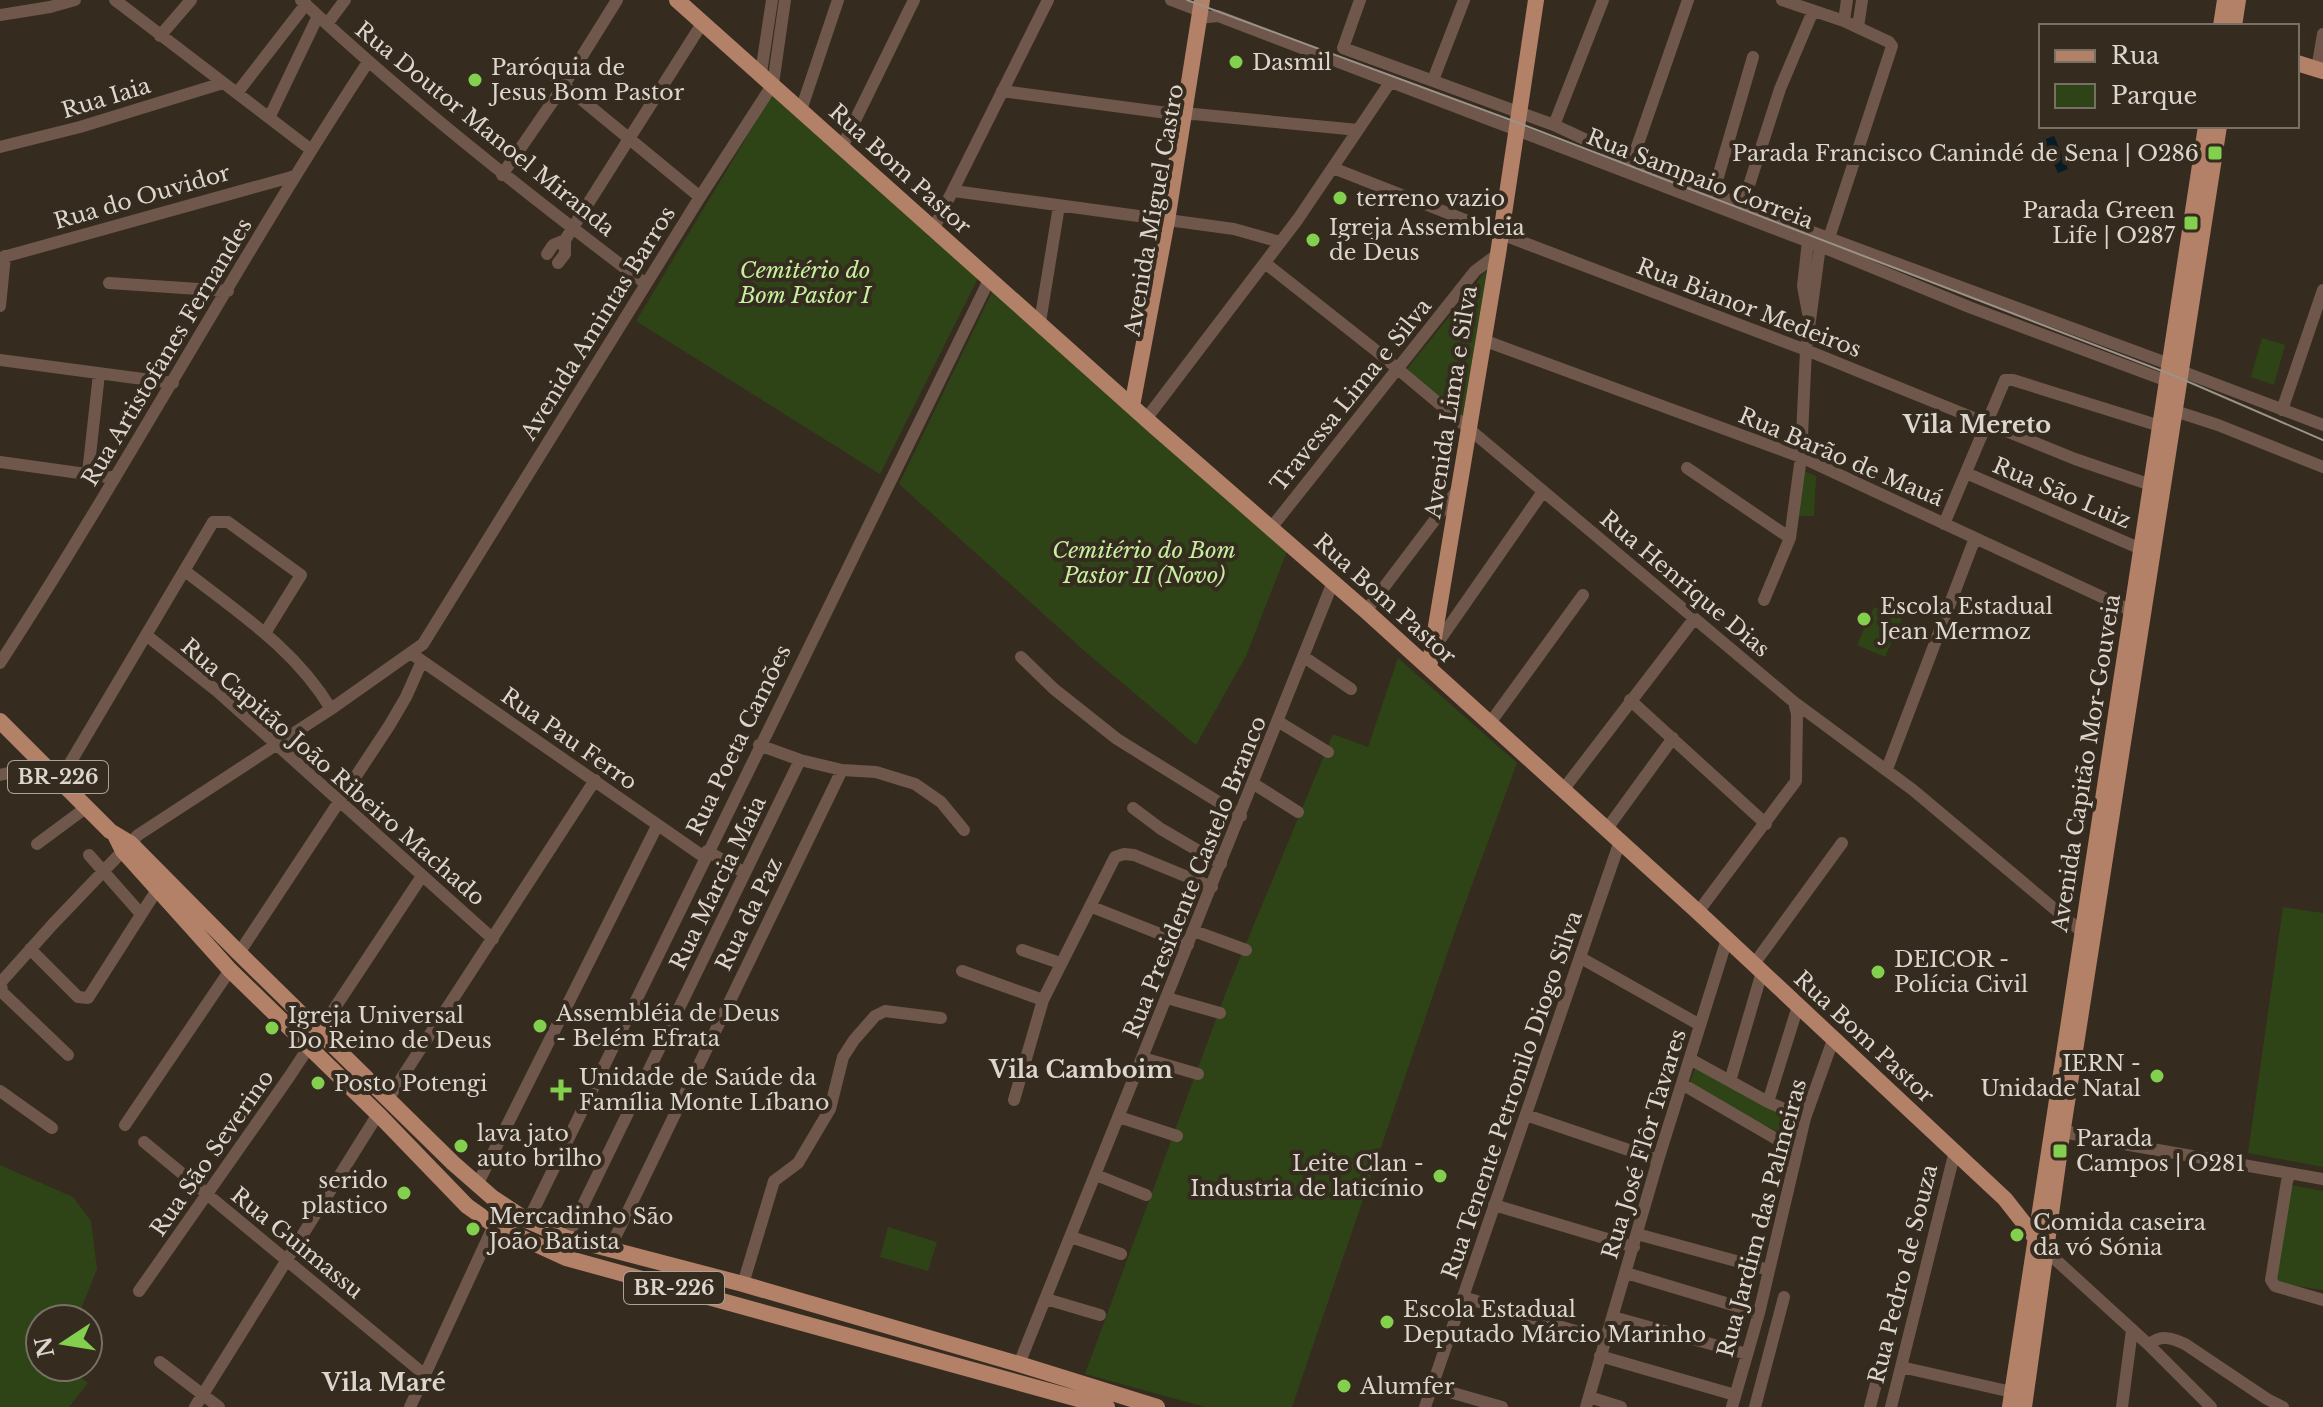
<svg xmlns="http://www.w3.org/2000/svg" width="2323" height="1407" viewBox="0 0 2323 1407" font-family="'Libre Baskerville',serif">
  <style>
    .green { fill: #2e4417 }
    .water { fill: #061c26 }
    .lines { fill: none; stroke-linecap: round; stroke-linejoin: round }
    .minor { stroke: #70574b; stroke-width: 12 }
    .major { stroke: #b38068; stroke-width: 16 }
    .tram { stroke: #9b9289; stroke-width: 2 }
    .poi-dot { fill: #83d04e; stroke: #352b1f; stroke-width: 3 }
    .labels { text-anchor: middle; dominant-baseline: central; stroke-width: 8; stroke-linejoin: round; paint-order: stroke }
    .shield { fill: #352b1f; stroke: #aba39a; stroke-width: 2 }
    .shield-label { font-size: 20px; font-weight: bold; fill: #ddd6cf }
    .poi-label { font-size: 22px; fill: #ddd6cf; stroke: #352b1f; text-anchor: start }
    .street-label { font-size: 22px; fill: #ddd6cf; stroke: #352b1f }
    .park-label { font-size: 22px; font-style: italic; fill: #c5f09e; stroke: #352b1f }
    .neighbourhood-label { font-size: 24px; font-weight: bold; fill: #ddd6cf; stroke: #352b1f }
  </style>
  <rect width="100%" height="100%" fill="#352b1f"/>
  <path class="green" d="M775,90l204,186 -99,198 -244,-153z
    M1489,267l-25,155 -57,-53z
    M995,286l293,263 -42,107 -50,89 -107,-90 -190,-171z
    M2262,338l23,7 -11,40 -23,-8z
    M1802,470l14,6 -2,40h-18z
    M1874,607l28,12 -17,38 -28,-12z
    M1398,658l119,105 -62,168 -163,476h-87l-120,-33 141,-382 107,-258 35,13z
    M2283,907l40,6v254l-75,-14z
    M1696,1066l105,57 -5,19 -107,-58z
    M0,1165l73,32 18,24 6,48 -20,50h-37v48h25l23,16 -19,24h-69z
    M2291,1185l32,6v99l-48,-7z
    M888,1227l49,15 -9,29 -48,-14z"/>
  <path class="water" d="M2054,136l14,33 -10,4 -15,-33z"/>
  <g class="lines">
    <path class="minor" d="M115,0l195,149
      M301,0c109,102 226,194 345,284
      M1171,0l29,11
      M1360,0l-17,48 211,77 78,36 153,61 384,142
      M1782,0l62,21 45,21 3,4 -63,192
      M0,15l50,-8 25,-7
      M1199,18l19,-2 602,230 149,61 198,74
      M1844,21l3,-21
      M327,24l18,-24
      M1858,27l4,-27
      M160,36l31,-36
      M2317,69l6,-35
      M761,73l11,-73
      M1433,80l31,-80
      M564,85l136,112
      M1002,91l180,24 12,-1 164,16
      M237,93l69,-89
      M801,110l37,-110
      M270,116l48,-100
      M1554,125l49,-125
      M0,147l80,-20 143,-44
      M842,147l72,-147
      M1632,161l56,-161
      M1333,168l168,66 305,116 269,109 76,26
      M502,175l62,-90 53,-85
      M954,191l280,38 46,13
      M1713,194l40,-137
      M1743,204l37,-115 33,-78
      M934,228l114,-228
      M547,254l6,-9 12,-5
      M0,258l295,-82
      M558,263l7,-9v-14l138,-218
      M1265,263l109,86 420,353 119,88 169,142
      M109,283l119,8
      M0,306l5,-50
      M1808,313l-5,-27 5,-45
      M1040,322l19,-116
      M1483,340l318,117 331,154
      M0,360l173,23
      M2181,371l142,54
      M2282,410l41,-120
      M2175,411l43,14 105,42
      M1146,419l152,-200 93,-138
      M0,462l115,16
      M1687,468l103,70
      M88,473l11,-99
      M1966,473l175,76
      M1944,524l61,-144h8l147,46
      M1271,528l204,-257 23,-17
      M185,571c54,42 110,78 146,138
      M1764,600l26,-62 11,-81 5,-107 14,-104
      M1366,611l93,-123
      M146,635l71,56 276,248
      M1434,648l108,-155
      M412,654l292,203
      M1021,657l33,32 63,50 124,77
      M1304,657l47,32
      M0,663c128,-197 239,-405 368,-601
      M1630,700l136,124
      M1279,722l49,30
      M1490,723l93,-128
      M759,745l41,15 42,10 34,2 39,12 26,18 23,28
      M1887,769l88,-231
      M0,775l45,-10
      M60,780l153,-258h15l73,53 -36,58
      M1254,784l44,28
      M1563,790l131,-171
      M1133,808l28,21 60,35
      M1606,830l67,-92
      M37,844l50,-37
      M707,851l38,22
      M89,855l52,59
      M1092,907l96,38
      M1698,912l98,-131 1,-67 -3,-12
      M1194,931l52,19
      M30,949l48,48 10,1 72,-113
      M1022,950l38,13
      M239,953l150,-227 17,-29 16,-36
      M1581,958l119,67
      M1754,964l88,-121
      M962,971l81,29
      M1167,998l53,15
      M68,1055l-66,-63 -1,-10 52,-58 85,-89 193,-126 92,-65 277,-447 73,-113 12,-84
      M1143,1058l55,16
      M1690,1059l78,43 37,16
      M1730,1081l32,-109
      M1682,1084l115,67
      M0,1091l52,37
      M388,1099l207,-319
      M1014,1100l29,-100 72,-143 9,-3 10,1 78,32
      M1768,1102l30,-96
      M1526,1115l132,45
      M1119,1117l58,19
      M125,1125l105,-155
      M2063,1128l10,6 62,12 188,33
      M144,1142l281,233
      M2290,1174l-3,7 -16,99 4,6 48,14
      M1096,1175l50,20
      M477,1185l180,-359
      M1494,1205l140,42
      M528,1221l462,-943
      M1637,1234l132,36
      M1071,1237l50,17
      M567,1238l233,-478
      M609,1250l233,-480
      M2045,1250l104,95 62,62
      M1626,1273l133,40
      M743,1284l31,-103 24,-18 32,-54 13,-52 11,-17 21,-24 10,-5 56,7
      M139,1291l150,-214 133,-201
      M1463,1297l142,43
      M1046,1299l54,16
      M1613,1317l134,37
      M2149,1345c11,-11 23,-7 36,-1l82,55 16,8
      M1600,1356l135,39
      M160,1362l59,45
      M1019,1364l314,-782
      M1901,1367l111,25
      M1432,1387l70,20
      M1589,1397l32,10
      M195,1407l183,-293
      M410,1407l84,-182
      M1425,1407l195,-566
      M1586,1407l72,-247 69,-221
      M1732,1407l27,-94 46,-195 28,-78
      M1755,1407l29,-110
      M1870,1407l10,-39
      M1891,1407l64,-256
      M2122,1407l10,-77"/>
    <path class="major" d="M677,0l478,427 211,184 332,301 307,287 40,51
      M2221,26l4,-26
      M2234,26l4,-26
      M2297,63l26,8
      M1132,406l35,-185 35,-221
      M1429,668l69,-414 38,-254
      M0,721l110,110 20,12 109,110 214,210 40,35 35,23 39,17 176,46 276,80 138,43
      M115,835l8,16 107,119 150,146 87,90 27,19 72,33 541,149
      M2010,1407l196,-1281
      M2024,1407l39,-279 156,-1002"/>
    <path class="tram" d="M1187,0l329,122 659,254 148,64"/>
  </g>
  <g class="poi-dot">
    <circle cx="1236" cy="62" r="8"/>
    <circle cx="475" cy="80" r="8"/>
    <rect x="2207" y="145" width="16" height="16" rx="4"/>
    <circle cx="1340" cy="198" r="8"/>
    <rect x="2183" y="215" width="16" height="16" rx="4"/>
    <circle cx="1313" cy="240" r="8"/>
    <circle cx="1864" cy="619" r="8"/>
    <circle cx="1878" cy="972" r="8"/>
    <circle cx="540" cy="1026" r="8"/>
    <circle cx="272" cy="1028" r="8"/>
    <circle cx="2157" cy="1076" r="8"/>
    <circle cx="318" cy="1083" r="8"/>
    <path d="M557 1078h8v8h8v8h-8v8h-8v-8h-8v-8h8z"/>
    <circle cx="461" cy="1146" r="8"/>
    <rect x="2052" y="1143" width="16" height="16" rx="4"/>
    <circle cx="1440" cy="1176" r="8"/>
    <circle cx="404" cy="1193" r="8"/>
    <circle cx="473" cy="1229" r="8"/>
    <circle cx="2017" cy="1235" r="8"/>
    <circle cx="1387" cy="1322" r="8"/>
    <circle cx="1344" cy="1386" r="8"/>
  </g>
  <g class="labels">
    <g class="shield">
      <rect x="8" y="761" width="100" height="32" rx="6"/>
      <rect x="624" y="1272" width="100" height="32" rx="6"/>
    </g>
    <g class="shield-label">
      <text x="58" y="777">BR-226</text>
      <text x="674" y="1288">BR-226</text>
    </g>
    <g class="poi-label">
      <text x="1252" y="62">Dasmil</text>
      <text x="491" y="67">Paróquia de<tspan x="491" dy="25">Jesus Bom Pastor</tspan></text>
      <text x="2199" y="153" text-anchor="end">Parada Francisco Canindé de Sena | O286</text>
      <text x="1356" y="198">terreno vazio</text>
      <text x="2175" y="210" text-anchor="end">Parada Green<tspan x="2175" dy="25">Life | O287</tspan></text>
      <text x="1329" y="227">Igreja Assembleia<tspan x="1329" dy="25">de Deus</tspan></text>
      <text x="1880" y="606">Escola Estadual<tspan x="1880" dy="25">Jean Mermoz</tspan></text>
      <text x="1894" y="959">DEICOR -<tspan x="1894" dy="25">Polícia Civil</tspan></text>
      <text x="556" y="1013">Assembléia de Deus<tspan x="556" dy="25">- Belém Efrata</tspan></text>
      <text x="288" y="1015">Igreja Universal<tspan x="288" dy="25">Do Reino de Deus</tspan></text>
      <text x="2141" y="1063" text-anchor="end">IERN -<tspan x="2141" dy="25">Unidade Natal</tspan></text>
      <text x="579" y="1077">Unidade de Saúde da<tspan x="579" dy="25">Família Monte Líbano</tspan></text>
      <text x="334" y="1083">Posto Potengi</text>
      <text x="477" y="1133">lava jato<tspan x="477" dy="25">auto brilho</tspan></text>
      <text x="2076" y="1138">Parada<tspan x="2076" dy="25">Campos | O281</tspan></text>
      <text x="1424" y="1163" text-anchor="end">Leite Clan -<tspan x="1424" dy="25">Industria de laticínio</tspan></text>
      <text x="388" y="1180" text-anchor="end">serido<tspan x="388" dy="25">plastico</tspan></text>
      <text x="489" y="1216">Mercadinho São<tspan x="489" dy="25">João Batista</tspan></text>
      <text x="2033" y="1222">Comida caseira<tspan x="2033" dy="25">da vó Sónia</tspan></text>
      <text x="1403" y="1309">Escola Estadual<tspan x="1403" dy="25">Deputado Márcio Marinho</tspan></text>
      <text x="1360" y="1386">Alumfer</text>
    </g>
    <g class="street-label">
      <text transform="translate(106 98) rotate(-17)">Rua Iaia</text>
      <text transform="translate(485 129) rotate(39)">Rua Doutor Manoel Miranda</text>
      <text transform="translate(900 169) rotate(42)">Rua Bom Pastor</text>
      <text transform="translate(1700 179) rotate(21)">Rua Sampaio Correia</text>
      <text transform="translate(142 197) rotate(-16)">Rua do Ouvidor</text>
      <text transform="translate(1154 210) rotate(-80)">Avenida Miguel Castro</text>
      <text transform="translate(1749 308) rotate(21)">Rua Bianor Medeiros</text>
      <text transform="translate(598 323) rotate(-58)">Avenida Amintas Barros</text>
      <text transform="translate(167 352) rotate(-59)">Rua Artistofanes Fernandes</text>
      <text transform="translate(1351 395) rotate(-51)">Travessa Lima e Silva</text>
      <text transform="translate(1451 402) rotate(-81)">Avenida Lima e Silva</text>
      <text transform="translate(1841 457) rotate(23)">Rua Barão de Mauá</text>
      <text transform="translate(2062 493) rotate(23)">Rua São Luiz</text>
      <text transform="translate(1685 584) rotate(40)">Rua Henrique Dias</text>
      <text transform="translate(1385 599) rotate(42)">Rua Bom Pastor</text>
      <text transform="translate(569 739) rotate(35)">Rua Pau Ferro</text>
      <text transform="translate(739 740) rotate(-64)">Rua Poeta Camões</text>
      <text transform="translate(2086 763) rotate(-81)">Avenida Capitão Mor-Gouveia</text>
      <text transform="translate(333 772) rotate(41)">Rua Capitão João Ribeiro Machado</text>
      <text transform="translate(1195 877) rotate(-68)">Rua Presidente Castelo Branco</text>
      <text transform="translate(718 883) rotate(-64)">Rua Marcia Maia</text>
      <text transform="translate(749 914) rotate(-64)">Rua da Paz</text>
      <text transform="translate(1864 1037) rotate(43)">Rua Bom Pastor</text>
      <text transform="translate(1512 1095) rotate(-71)">Rua Tenente Petronilo Diogo Silva</text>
      <text transform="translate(1644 1144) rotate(-73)">Rua José Flôr Tavares</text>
      <text transform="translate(212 1153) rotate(-55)">Rua São Severino</text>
      <text transform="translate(1762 1218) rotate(-75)">Rua Jardim das Palmeiras</text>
      <text transform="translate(297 1243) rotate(39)">Rua Guimassu</text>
      <text transform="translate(1903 1274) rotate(-76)">Rua Pedro de Souza</text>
    </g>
    <g class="park-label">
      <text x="805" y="270">Cemitério do<tspan x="805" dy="25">Bom Pastor I</tspan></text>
      <text x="1144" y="550">Cemitério do Bom<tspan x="1144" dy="25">Pastor II (Novo)</tspan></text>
    </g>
    <g class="neighbourhood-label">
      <text x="1977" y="424">Vila Mereto</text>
      <text x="1081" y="1069">Vila Camboim</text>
      <text x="384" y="1382">Vila Maré</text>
    </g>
  </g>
  <rect x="2039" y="24" width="260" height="104" fill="#352b1f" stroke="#786f65" stroke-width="2"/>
  <rect x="2055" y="50" width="40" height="12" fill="#b38068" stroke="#786f65" stroke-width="2"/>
  <text x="2111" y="64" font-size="24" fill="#ddd6cf">Rua</text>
  <rect x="2055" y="84" width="40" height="24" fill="#2e4417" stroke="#786f65" stroke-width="2"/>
  <text x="2111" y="104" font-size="24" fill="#ddd6cf">Parque</text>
  <g transform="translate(64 1343) rotate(258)"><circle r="38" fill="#352b1f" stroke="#786f65" stroke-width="2"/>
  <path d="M0-6L14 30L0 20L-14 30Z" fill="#83d04e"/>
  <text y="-12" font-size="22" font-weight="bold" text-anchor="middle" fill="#ddd6cf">N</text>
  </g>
</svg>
